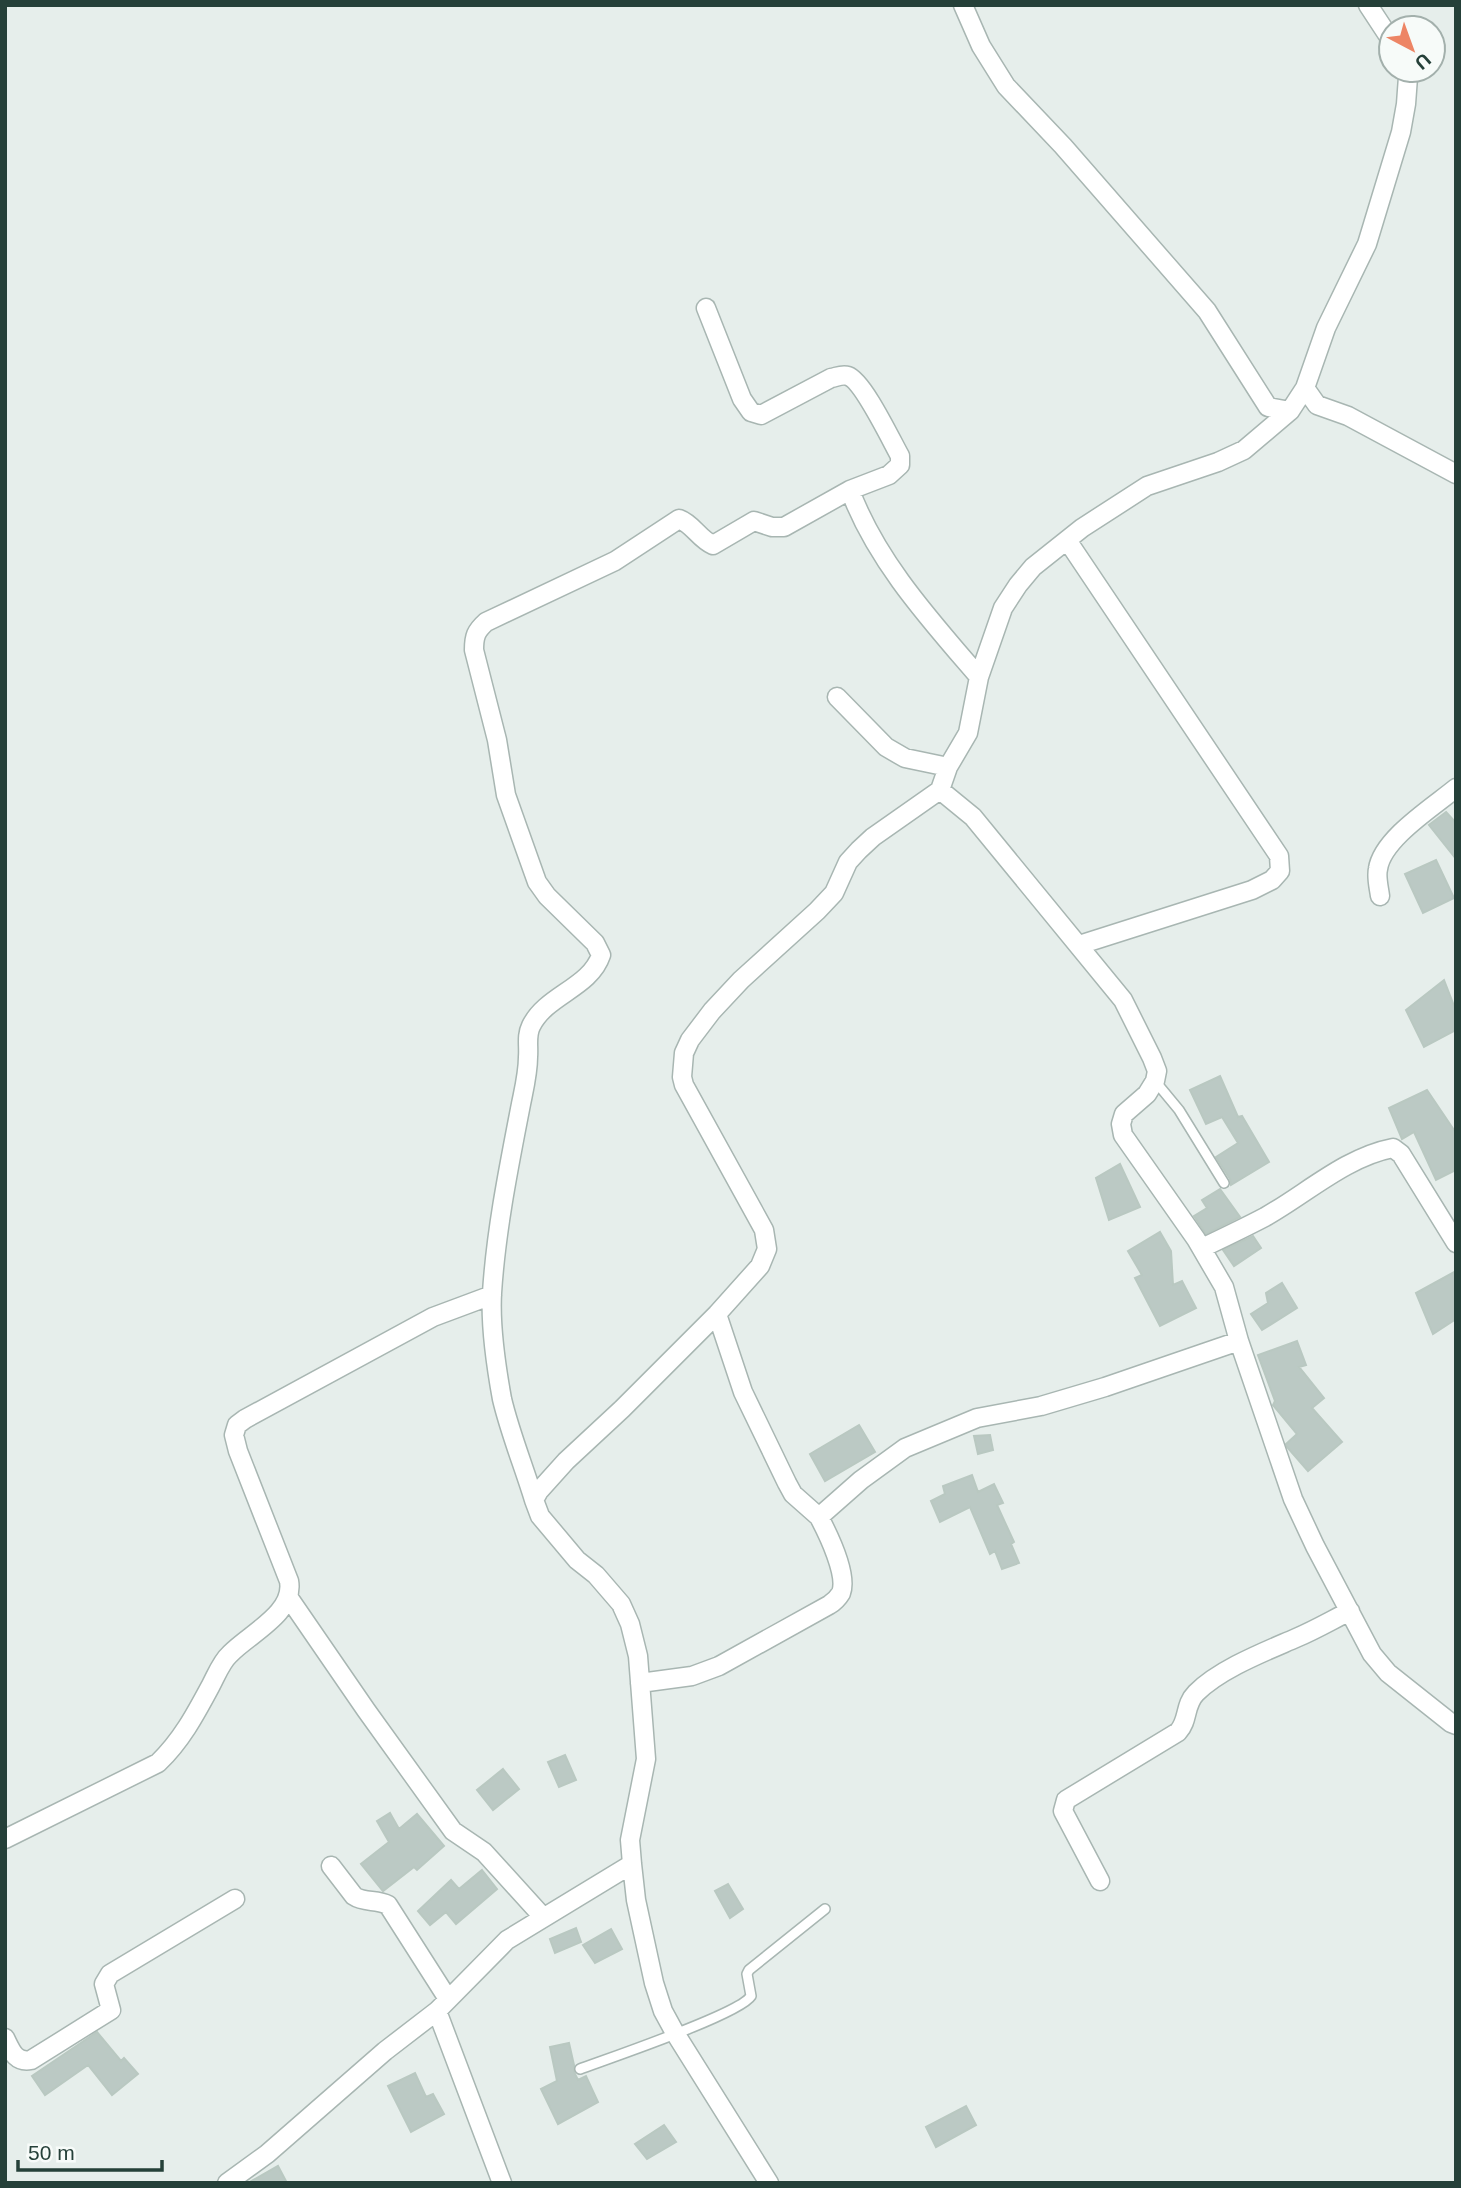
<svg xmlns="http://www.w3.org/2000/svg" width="1461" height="2188" viewBox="0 0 1461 2188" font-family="Arial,sans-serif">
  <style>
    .building { fill: #bbc9c4; stroke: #b9c8c1; stroke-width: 2 }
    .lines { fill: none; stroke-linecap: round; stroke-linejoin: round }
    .service-casing { stroke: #a8b6b2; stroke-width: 12 }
    .minor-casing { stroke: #a8b6b2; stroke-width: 21 }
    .service { stroke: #fff; stroke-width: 9 }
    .minor { stroke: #fff; stroke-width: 18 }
  </style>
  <rect width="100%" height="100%" fill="#e6eeeb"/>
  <path class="building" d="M1446,812l10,11v36l-27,-34z
    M1436,860l18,38 -31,15 -18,-39z
    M1444,980l12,31v19l-32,17 -18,-37z
    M1220,1076l18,41 4,-1 27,46 -38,23 -1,-6 -14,-22 22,-14 -16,-26 -16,7 -16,-34z
    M1427,1090l29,43v37l-20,10 -22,-48 -12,7 -13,-31z
    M1120,1164l20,43 -31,13 -13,-42z
    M1220,1189l20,28 -34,17 -12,-18 13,-8 -5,-8z
    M1160,1232l11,19 2,34 9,-4 14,27 -36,18 -25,-48 7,-3 -14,-24z
    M1253,1236l8,12 -27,18 -11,-16z
    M1456,1271v48l-23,15 -17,-41z
    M1282,1283l15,25 -35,22 -11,-16 17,-11 -2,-10z
    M1297,1341l9,24 -7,2 25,31 -12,10 30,34 -34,29 -21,-24 -1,-3 11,-10 -24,-29 2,-4 -17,-46z
    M859,1425l16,27 -50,29 -15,-27z
    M990,1435l3,15 -15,4 -4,-18z
    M972,1475l6,17 16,-8 9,19 -6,2 17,37 -3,2 8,19 -17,6 -7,-18 -5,3 -20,-47 -30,15 -9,-21 14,-7 -2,-8z
    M565,1755l11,25 -17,7 -11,-25z
    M503,1769l16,20 -26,21 -16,-20z
    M390,1813l9,16 18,-15 27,32 -27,24 -3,-3 -31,24 -22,-27 28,-22 -12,-21z
    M482,1870l15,19 -41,35 -10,-12 -16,13 -12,-14 33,-31 8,9z
    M728,1884l15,25 -13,9 -15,-27z
    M576,1928l5,14 -26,11 -5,-14z
    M611,1929l11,20 -27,14 -12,-18z
    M97,2032l24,29 3,-3 14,16 -26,21 -24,-30 -43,30 -13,-19z
    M569,2043l5,22v7l4,8 8,-4 12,26 -40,22 -17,-35 16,-8 -7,-34z
    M415,2073l11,24 7,-3 11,20 -33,18 -23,-46z
    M966,2106l10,19 -40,22 -10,-20z
    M664,2125l12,17 -29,17 -12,-15z
    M278,2166l9,17h-39z"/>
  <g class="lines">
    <g class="service-casing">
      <path id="service" d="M1155,1081l24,29 45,73
        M580,2069c27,-10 160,-55 171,-73l-4,-22 2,-4 76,-61"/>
    </g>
    <g class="minor-casing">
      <path id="minor" d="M963,5l18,41 25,40 57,60 144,165 61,96 22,4
        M1368,5l23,35
        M1406,70l2,7 -2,27 -5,28 -34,112 -41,84 -21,60 -15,23 -46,39 -26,12 -71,24 -65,42 -49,39 -15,18 -15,23 -24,69 -11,56 -20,34 -8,23 33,27 150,183 29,58 5,13 -2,10 -8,13 -23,20 -3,10 2,11 73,104 28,48 15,54 54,158 22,47 57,108 16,19 63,50 5,2
        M706,308l36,91 9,13 10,3 70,-37c6,-1 11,-4 17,-2 15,5 43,64 52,80v9l-11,10 -39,15
        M1305,388l12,17 31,11 108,58
        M1067,540l212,316 1,15 -8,9 -20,10 -173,55
        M837,697l49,50 19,11 43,9
        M1380,896c-1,-8 -4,-19 -2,-27 4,-30 55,-62 78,-81
        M1202,1248c21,-10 42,-20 63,-31 41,-23 81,-60 128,-69l8,6 55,89
        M717,1314l26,78 44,91 6,11 26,23
        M534,1500c-10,-33 -24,-67 -32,-101 -6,-33 -12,-72 -10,-106 4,-63 17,-127 29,-189 3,-15 7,-31 7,-47 1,-11 -2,-21 3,-31 15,-31 59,-38 70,-71l-6,-12 -48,-47 -10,-14 -31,-87 -9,-55 -23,-90c0,-14 2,-19 12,-28l129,-61 64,-42c14,5 20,20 34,26l41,-24 18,6h12l66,-37c26,71 81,131 129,187
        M289,1598l77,112 87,121 31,21 59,65
        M640,1683l52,-7 27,-10 110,-61c5,-3 9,-7 12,-12 7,-18 -13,-59 -22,-76l42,-37 44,-32 72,-30 64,-12 64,-19 134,-46
        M5,1839l153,-76c23,-22 37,-48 52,-76 6,-11 11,-25 20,-33 19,-20 65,-41 59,-73l-51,-130 -4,-16 3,-10 8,-6 188,-102 59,-22
        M331,1866l23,30c10,7 23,3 34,9l60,94
        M1100,1881l-37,-70 3,-11 112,-68c11,-12 6,-27 18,-39 24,-24 68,-41 100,-55 19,-8 36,-18 54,-27
        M437,2011l65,172
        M5,2038c6,12 10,25 26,22l80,-50 -7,-26 6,-10 125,-75
        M227,2183l40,-29 118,-103 52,-40 70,-71 125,-76
        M769,2183l-94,-150 -12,-22 -9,-28 -18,-83 -4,-36 -2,-24 16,-81 -8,-103 -8,-32 -9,-20 -25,-29 -19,-15 -37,-44 -6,-16 5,-9 27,-30 56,-52 95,-95 43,-48 7,-17 -3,-19 -80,-145 -2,-8 2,-24 6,-13 22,-29 29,-31 76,-69 17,-18 14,-31 11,-12 14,-13 67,-47"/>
    </g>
    <use href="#service" class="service"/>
    <use href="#minor" class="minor"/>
  </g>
  <rect width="1461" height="2188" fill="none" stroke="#254039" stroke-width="14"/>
  <g transform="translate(1412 49) rotate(139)"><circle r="33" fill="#f7fbf9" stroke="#a3b0ac" stroke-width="2"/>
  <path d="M0-5L12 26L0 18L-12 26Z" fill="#ed8565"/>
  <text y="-10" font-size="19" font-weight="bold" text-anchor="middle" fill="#254039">U</text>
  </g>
  <path d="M18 2160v10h144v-10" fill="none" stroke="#254039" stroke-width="3.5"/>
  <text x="28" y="2160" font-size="21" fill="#254039" stroke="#f7fbf9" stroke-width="5" paint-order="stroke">50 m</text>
</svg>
